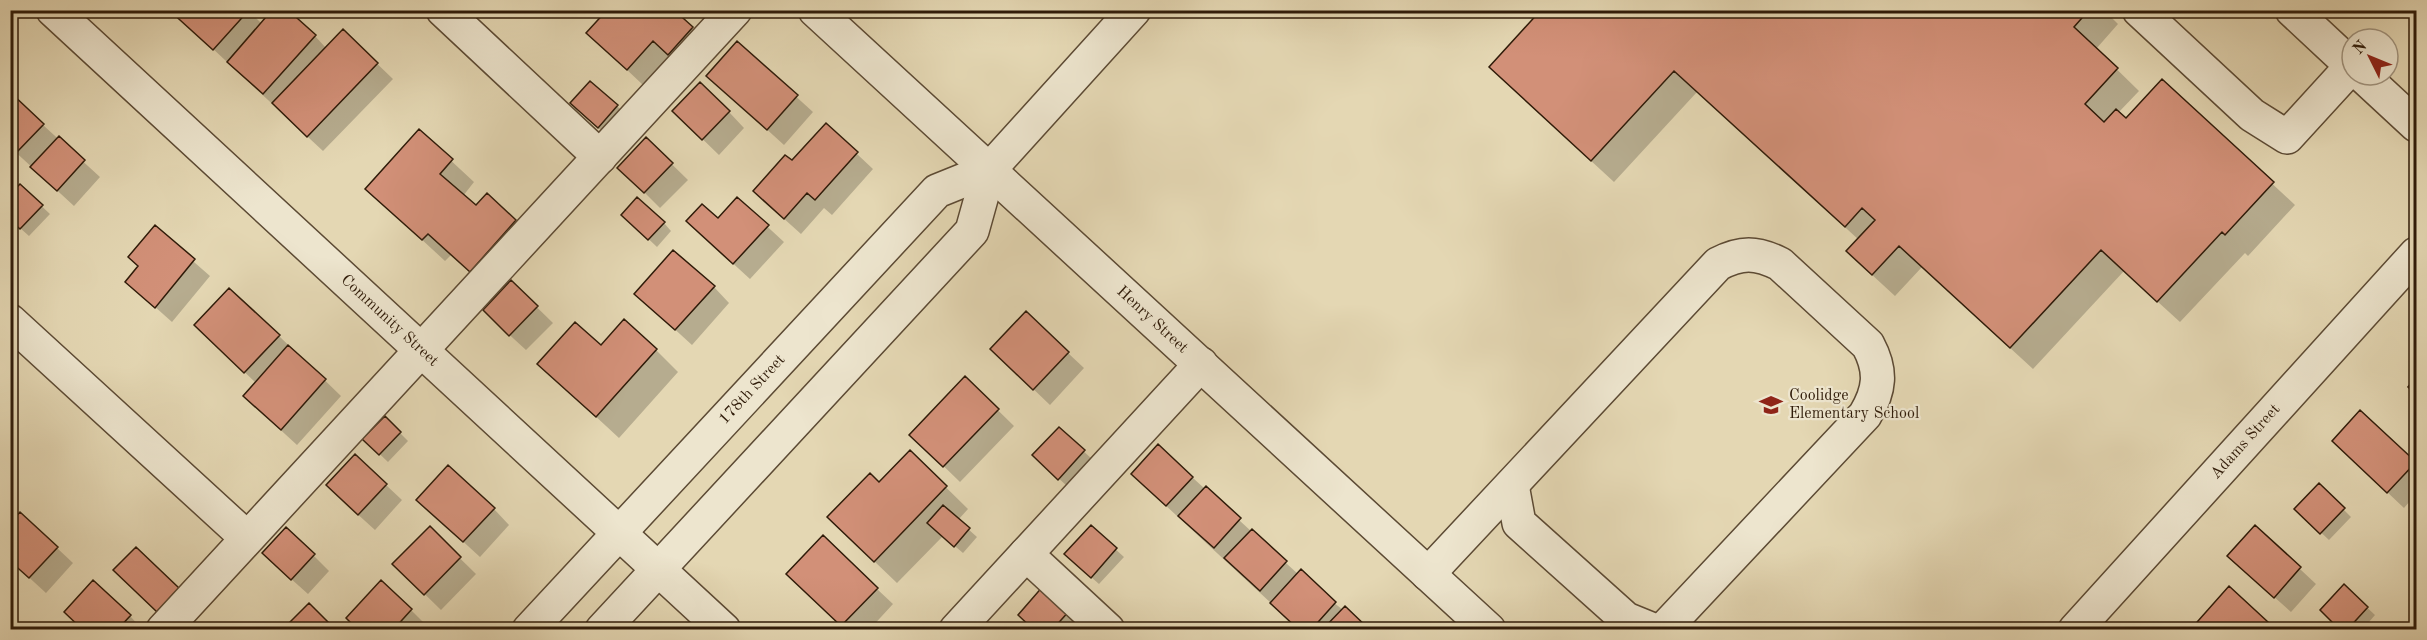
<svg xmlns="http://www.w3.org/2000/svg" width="2427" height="640" viewBox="0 0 2427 640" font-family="'Old Standard TT',serif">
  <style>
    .shadow { fill: #0003 }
    .building { fill: #d29078; stroke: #2f1b09; stroke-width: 1.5 }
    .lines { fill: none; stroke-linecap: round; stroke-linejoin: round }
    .minor-casing { stroke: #5c4a34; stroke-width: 36 }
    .minor { stroke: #ede5ce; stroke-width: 33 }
    .labels { text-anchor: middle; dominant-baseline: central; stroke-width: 4.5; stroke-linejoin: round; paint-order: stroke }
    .street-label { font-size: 16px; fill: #2f1b09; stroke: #ede5ce }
    .poi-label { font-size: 16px; fill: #2f1b09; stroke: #ede5ce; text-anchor: start }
  </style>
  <rect width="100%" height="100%" fill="#e4d7b3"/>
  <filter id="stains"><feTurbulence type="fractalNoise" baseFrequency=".00333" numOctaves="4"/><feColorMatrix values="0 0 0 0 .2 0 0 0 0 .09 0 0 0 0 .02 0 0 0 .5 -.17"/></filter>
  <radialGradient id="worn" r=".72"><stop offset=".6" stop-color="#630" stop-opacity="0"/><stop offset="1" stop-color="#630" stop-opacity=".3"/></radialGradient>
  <path class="shadow" d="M171,10h77l14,14 53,12 11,12 17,-17 50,48 -70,72z
    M563,10h12l-6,6z
    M672,10l36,34 -23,25 -15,-13 -27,29 -55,-52z
    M1013,10h12l-5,7z
    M1543,10h561l14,14 -22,25 43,42 -21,22 8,7 36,-39 133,124 -47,51 -3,-3 -65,69 -56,-51 -91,98 -111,-102 -27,29 -25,-23 -11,-33 -162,-148 -83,90 -101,-93z
    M737,43l76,69 -29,33 -76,-69z
    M617,106l8,8 -19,21 -26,-24z
    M729,112l15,16 -25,27 -29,-28z
    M43,125l57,52 -26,29 -64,-59z
    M826,125l47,44 -41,46 -8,-7 -23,26 -30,-27 21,-45z
    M419,131l55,51 -11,14 13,11 39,14 22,22 -44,49 -42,-37 -6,6 -78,-72z
    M646,139l42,41 -28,28 -25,-25z
    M20,186l30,28 -21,22 -19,-17z
    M737,199l47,43 -34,37 -46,-42z
    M623,215l41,8 7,8 -14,16z
    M155,228l55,48 -38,46 -45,-40 12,-15z
    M511,282l42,41 -27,27 -26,-24z
    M714,287l15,16 -37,42 -56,-51z
    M279,336l62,60 -44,49 -36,-33 -4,-28 -45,-43z
    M601,347l55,3 22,22 -59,66 -80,-74z
    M1068,353l16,15 -34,37 -42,-40z
    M965,378l49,48 -54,56 -33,-32z
    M2360,412l56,53v29l-12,14 -55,-52z
    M385,418l23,23 -20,21 -24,-23z
    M1059,429l33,30 -25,27 -25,-23z
    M1158,446l140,128 70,56h-68l-151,-140z
    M910,452l58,57 -10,11 19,17 -14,16 -20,-17 -46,47 -46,-44 28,-55z
    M386,485l16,15 -27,30 -32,-29z
    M2319,485l32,32 -22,23 -33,-31z
    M494,509l15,16 -29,32 -46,-42z
    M1091,527l33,30 -25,27 -25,-22z
    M2255,527l61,57 -25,28 -46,-41z
    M430,529l46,45 -35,36 -47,-46z
    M57,548l16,15 -27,30 -36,-33z
    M313,555l16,16 -21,23 -28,-25z
    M2344,586l31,29 -13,15h-20z
    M1044,587l34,31 -11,12h-32z
    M877,589l16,15 -24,26h-23l-42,-40z
    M411,610l16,16 -4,4h-64z
    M130,616l13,14h-59z
    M2267,623l6,7h-81z"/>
  <path class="building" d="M169,10h80l-36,40z
    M272,10h16l28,25 -53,59 -36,-32z
    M607,10h67l19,17 -25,28 -15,-14 -26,29 -41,-37z
    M1541,10h548l-15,17 44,41 -33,36 19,18 12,-13 10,9 36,-39 112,103 -49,53 -3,-3 -65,70 -56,-52 -91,98 -111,-102 -27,29 -26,-24 29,-31 -13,-12 -17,19 -171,-156 -83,90 -102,-94z
    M343,29l35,34 -71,74 -35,-34z
    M737,41l61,54 -31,35 -61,-54z
    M590,81l28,24 -20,23 -28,-25z
    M700,82l30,29 -28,29 -30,-29z
    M10,92l34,32 -28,29 -6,-5z
    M826,123l32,29 -43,48 -8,-7 -23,26 -31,-28 32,-36 7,5z
    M419,129l34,30 -13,15 36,31 11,-12 29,27 -46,52 -42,-38 -6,6 -57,-51z
    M59,136l26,24 -28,31 -27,-24z
    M646,137l27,26 -29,30 -27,-25z
    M20,184l23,21 -23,24 -10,-9v-26z
    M637,197l28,25 -17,18 -27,-25z
    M737,197l32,28 -36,39 -47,-43 16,-17 16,14z
    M155,225l40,34 -40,49 -30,-26 13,-16 -10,-9z
    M673,250l42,36 -40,44 -41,-36z
    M511,280l27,26 -29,30 -26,-26z
    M229,288l51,47 -36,38 -50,-48z
    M1026,311l43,41 -36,38 -43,-41z
    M624,319l33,30 -61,68 -59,-53 38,-42 26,23z
    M288,345l38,34 -45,51 -38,-34z
    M965,376l34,33 -56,58 -34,-32z
    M2416,377v18l-8,-8z
    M2360,410l56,52 -29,31 -55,-52z
    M385,416l16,16 -22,23 -17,-16z
    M1059,427l26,23 -27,30 -26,-25z
    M1158,444l35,33 -27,29 -35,-32z
    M910,450l37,36 -73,76 -47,-45 43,-44 9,9z
    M355,454l32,30 -29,31 -32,-30z
    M448,465l47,43 -32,34 -47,-42z
    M2319,483l26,25 -25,26 -26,-25z
    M1206,486l35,32 -27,30 -36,-32z
    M943,505l27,23 -16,19 -27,-24z
    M20,512l38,35 -29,31 -19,-17v-38z
    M1091,525l26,23 -26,30 -27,-24z
    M2255,525l46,42 -27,31 -47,-42z
    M430,526l31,31 -37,38 -32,-31z
    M286,527l29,27 -24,26 -29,-27z
    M1252,529l35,32 -27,30 -36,-33z
    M823,535l55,53 -37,38 -55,-52z
    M136,547l43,41 -22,24 -44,-42z
    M1301,569l35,33 -25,28h-12l-29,-27z
    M93,580l38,35 -14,15h-34l-19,-18z
    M381,580l31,29 -19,21h-35l-12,-12z
    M2344,584l24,23 -21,23h-7l-20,-20z
    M1044,585l27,24 -19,21h-18l-16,-15z
    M2229,586l39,36 -7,8h-71z
    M309,603l27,27h-41l-6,-7z
    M1345,606l25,24h-48z"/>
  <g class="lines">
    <g class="minor-casing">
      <g id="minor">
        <path id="s1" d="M53,10l671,620"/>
        <path d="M443,10l157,147"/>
        <path id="s2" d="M815,10l674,620"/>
        <path d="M2139,10l113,105 35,22 65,-71 -60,-56"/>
        <path d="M2362,75l54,50"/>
        <path d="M10,321l237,217"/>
        <path d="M1512,485l7,38 107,96 27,11"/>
        <path d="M1026,554l82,76"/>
        <path d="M1428,574l290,-310c23,-12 38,-12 62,0l88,81c14,26 12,45 -3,70l-202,215"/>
        <path d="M163,630l572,-620"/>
        <path id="s3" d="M529,630l408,-439 52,-21 145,-160"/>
        <path d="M602,630l370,-399 17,-61"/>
        <path d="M956,630l245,-266"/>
        <path id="s4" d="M2075,630l341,-376"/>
      </g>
    </g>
    <use href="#minor" class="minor"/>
  </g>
  <defs>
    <g id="school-bare" transform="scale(1.8)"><path d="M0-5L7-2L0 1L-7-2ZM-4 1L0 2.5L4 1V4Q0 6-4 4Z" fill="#8f2418" stroke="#ede5ce" stroke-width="2.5" paint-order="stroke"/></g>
  </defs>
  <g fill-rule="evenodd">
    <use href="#school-bare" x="1771" y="405"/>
  </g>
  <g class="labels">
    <g class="street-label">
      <text stroke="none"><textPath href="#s1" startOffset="458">Community Street</textPath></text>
      <text stroke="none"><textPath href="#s2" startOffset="458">Henry Street</textPath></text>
      <text stroke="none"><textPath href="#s3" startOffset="328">178th Street</textPath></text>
      <text stroke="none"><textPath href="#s4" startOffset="254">Adams Street</textPath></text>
    </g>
    <g class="poi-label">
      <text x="1789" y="396">Coolidge<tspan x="1789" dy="18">Elementary School</tspan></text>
    </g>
  </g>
  <rect width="2427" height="640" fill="none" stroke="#e4d7b3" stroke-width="36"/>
  <rect x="12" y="12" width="2403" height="616" fill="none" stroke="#2f1b09" stroke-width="3"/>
  <rect x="18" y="18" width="2391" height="604" fill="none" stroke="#2f1b09" stroke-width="1.5"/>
  <g transform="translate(2370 57) rotate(313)"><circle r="28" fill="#ede5ce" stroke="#a1947f" stroke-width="1.5"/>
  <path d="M0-4.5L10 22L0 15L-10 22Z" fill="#8f2418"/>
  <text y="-9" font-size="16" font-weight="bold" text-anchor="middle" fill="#2f1b09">N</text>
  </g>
  <rect width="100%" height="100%" filter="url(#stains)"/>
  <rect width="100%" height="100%" fill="url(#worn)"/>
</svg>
